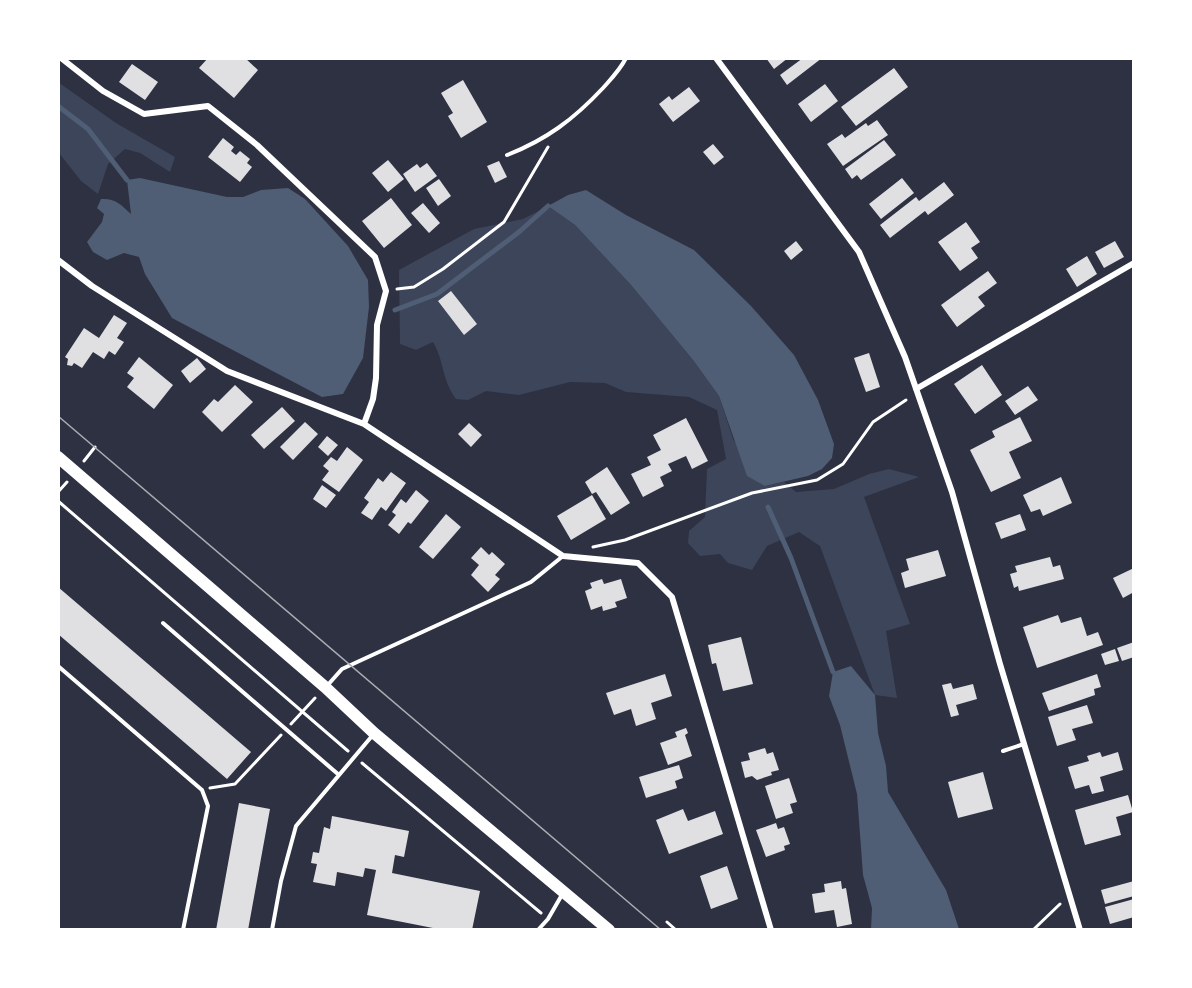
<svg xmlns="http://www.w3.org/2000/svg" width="1192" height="988" viewBox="0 0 1192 988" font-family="'Alegreya Sans',sans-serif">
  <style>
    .green { fill: #3c4559 }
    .water { fill: #4f5d75 }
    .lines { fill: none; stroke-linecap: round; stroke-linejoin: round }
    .stream { stroke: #4f5d75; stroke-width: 5 }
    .building { fill: #e0e0e3 }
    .path { stroke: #fff; stroke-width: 3 }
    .service { stroke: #fff; stroke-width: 4 }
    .minor { stroke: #fff; stroke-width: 6 }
    .secondary { stroke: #fff; stroke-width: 12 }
    .tram { stroke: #abadb3; stroke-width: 1.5 }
  </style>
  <rect width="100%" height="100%" fill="#2d3142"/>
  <path class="green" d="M58,82l58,41 59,34 -5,15 -30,-19 -15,-4 -17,15 -10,30 -17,-13 -22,-28z
    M548,206l27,19 56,60 62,75 26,36 14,43 32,47 19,-4 12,10 38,-3 35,-15 20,-5 30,8 -55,20 46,127 -24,7 11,67 -22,-3 -55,-149 -21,-14 -32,14 -15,24 -24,-7 -8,-9 -20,2 -12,-13 1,-12 16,-14 2,-48 19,-10 -9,-49 -28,-13 -63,-5 -21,-9 -35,-1 -51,13 -33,-4 -18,9 -12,-1c-15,-21 -11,-36 -23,-57l-17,8 -16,-6 -1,-74 75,-41 49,-10z"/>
  <path class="water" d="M140,178l87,19h16l18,-7 27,-2 17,11 43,47 20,34 1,27 -6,51 -20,36 -21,3 -150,-79 -27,-44 -6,-17 -15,-4 -17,7 -14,-8 -6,-10 15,-20 2,-8 -7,-6 4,-9c15,-1 20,6 30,15l-4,-34z
    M586,190l40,25 68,35 57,56 43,49 24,45 16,44 -2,14 -10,11 -14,7 -43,10 -18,-10 -28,-80 -26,-36 -62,-75 -56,-60 -27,-19 20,-11z
    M851,666l24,29 3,38 8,33 2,26 58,98 13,39h-88l1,-21 -9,-33 -6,-81 -17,-69 -11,-29 4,-24z"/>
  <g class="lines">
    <path class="stream" d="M58,106l30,23 39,51
      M395,310l42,-16 82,-62 29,-26
      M768,507l23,51 42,114"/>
  </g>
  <path class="building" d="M208,58h37l13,12 -24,28 -35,-30z
    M766,58h22l-14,11z
    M803,58h19l-35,27 -7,-10z
    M132,64l26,18 -13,18 -26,-18z
    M894,68l14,19 -52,39 -15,-19z
    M463,80l24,42 -26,16 -13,-22 5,-3 -12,-20z
    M825,84l13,17 -27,21 -13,-18z
    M689,87l11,14 -27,21 -14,-18 10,-8 3,4z
    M877,120l11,15 -45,31 -16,-22 15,-10 3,4 21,-15 2,3z
    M223,138l11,9 -3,4 5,4 4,-4 10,8 -3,4 5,4 -12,15 -32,-25z
    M884,140l12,15 -35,25 -4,-5 -5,4 -7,-10z
    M713,144l11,13 -10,8 -11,-13z
    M388,160l16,19 -16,13 -16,-19z
    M499,161l8,16 -12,6 -8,-17z
    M427,163l10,13 -22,16 -12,-18 14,-10 3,4z
    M902,178l12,15 -33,26 -12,-15z
    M439,179l12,17 -13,10 -12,-18z
    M944,182l10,13 -26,20 -3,-4 -35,27 -10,-13 36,-28 3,4z
    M391,198l21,27 -28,23 -22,-27z
    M423,203l17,20 -11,10 -18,-20z
    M966,222l14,20 -9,6 7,10 -18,13 -22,-29z
    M796,241l7,9 -12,10 -7,-9z
    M1115,241l9,16 -20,11 -9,-16z
    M1087,256l10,18 -20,13 -11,-18z
    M988,271l9,12 -19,14 7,9 -28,21 -16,-22z
    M451,291l26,33 -13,11 -26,-34z
    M114,315l13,8 -10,15 7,4 -9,13 -6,-4 -5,8 -11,-7 -11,16 -8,-5 -2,3 -5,-1 1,-6 -3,-2 19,-29 15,10z
    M869,353l11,34 -14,5 -12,-34z
    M139,357l34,28 -19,24 -27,-22 7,-9 -7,-5z
    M197,358l9,11 -16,14 -9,-12z
    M982,365l20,30 -27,19 -21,-30z
    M235,385l18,17 -31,30 -20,-20 12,-13 4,3z
    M1028,386l10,14 -23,15 -10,-14z
    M282,407l13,14 -31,28 -13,-14z
    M1020,417l12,24 -23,11 12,26 -30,14 -21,-42 25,-13 -3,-6z
    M686,418l22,43 -16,8 -6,-13 -18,8 4,7 -12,6 4,9 -21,11 -12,-23 20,-9 -4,-8 14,-7 -8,-15z
    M305,422l13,12 -25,26 -13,-13z
    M469,423l13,12 -11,12 -13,-13z
    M327,436l11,9 -10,11 -10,-9z
    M347,447l16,13 -24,32 -17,-12 7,-9 -6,-5 8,-9 6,4z
    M607,467l23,36 -19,12 -15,-23 -4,2 -7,-12z
    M391,472l15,11 -20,28 -5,-4 -9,13 -11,-7 8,-11 -5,-4 14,-20 5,4z
    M1061,477l11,26 -29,13 -3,-7 -9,3 -8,-17z
    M322,485l14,10 -10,13 -13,-9z
    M416,490l13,11 -18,23 -3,-2 -9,12 -11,-9 8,-10 -4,-3 9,-13 5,4z
    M592,495l14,24 -35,21 -14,-24z
    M446,514l15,13 -28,32 -14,-12z
    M1020,514l6,16 -25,9 -6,-16z
    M481,547l8,8 3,-3 13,12 -10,11 5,4 -12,13 -17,-17 8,-10 -8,-7z
    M938,550l8,26 -41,12 -4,-15 8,-3 -3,-11z
    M1050,557l3,10 7,-2 4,14 -45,12 -1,-5 -4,2 -4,-14 7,-2 -2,-6z
    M1134,568v24l-11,6 -10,-20z
    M602,579l2,5 17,-5 6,19 -12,4 2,5 -14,4 -1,-5 -11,4 -6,-19 7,-3 -2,-5z
    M58,587l193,165 -24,27 -169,-145z
    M1058,615l3,8 20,-6 6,19 11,-4 5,13 -66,23 -14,-41z
    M741,637l12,47 -30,7 -7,-28 -4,1 -4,-19z
    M1134,642v15l-12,4 -5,-13z
    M1115,649l4,12 -14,4 -4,-11z
    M665,674l7,22 -21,7 5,16 -20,7 -5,-17 -17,6 -8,-22z
    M1097,674l4,13 -7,2 1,6 -46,16 -7,-18z
    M951,683l2,6 20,-5 4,15 -21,6 3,10 -8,2 -9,-32z
    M1087,705l6,18 -21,6 4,11 -19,6 -9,-29z
    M686,728l2,5 -3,2 7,21 -24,9 -8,-22 17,-6 -2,-5z
    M765,748l2,6 6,-2 6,18 -8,2 1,3 -15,5 -5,-4 -7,2 -4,-16 9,-2 -2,-7z
    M1100,752l2,5 16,-5 5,18 -23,7 4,14 -12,3 -3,-9 -14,4 -7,-22 21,-6 -2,-5z
    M679,765l4,13 -8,3 2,7 -31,10 -7,-21z
    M983,772l10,37 -35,9 -10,-36z
    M789,778l8,24 -7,2 3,9 -17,6 -11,-33z
    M1128,795l5,17 -17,5 5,18 -36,10 -10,-35z
    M239,803l31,6 -22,121h-32z
    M683,809l5,12 27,-10 8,23 -54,20 -13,-34z
    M332,816l77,15 -5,26 -9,-2 -3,18 88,18 -8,39h-29l-76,-15 9,-45 -11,-2 -2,9 -26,-5 -2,14 -22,-4 4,-18 -6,-1 2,-11 6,1 5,-26 6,2z
    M776,823l2,6 6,-2 6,17 -6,2 1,4 -19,7 -10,-27z
    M727,866l11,33 -27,10 -11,-33z
    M841,881l1,8 4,-1 6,36 -15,3 -3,-17 -19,3 -3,-19 13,-2 -1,-8z
    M1134,881v15l-29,8 -4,-14z
    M1134,899v18l-24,7 -5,-17z"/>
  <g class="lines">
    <path class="path" d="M397,289l17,-2 29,-18 61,-47 44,-75
      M84,461l11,-14
      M58,492l9,-10
      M58,501l290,250
      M593,547l32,-7 127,-47 65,-13 26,-16 30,-42 33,-22
      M291,724l24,-26
      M362,763l179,150
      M210,788l25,-4 46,-49
      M667,922l9,8
      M1033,930l27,-26"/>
    <path class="service" d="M507,155c39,-15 67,-36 96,-67 8,-9 17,-18 23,-30
      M163,623l176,152
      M58,666l144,124 6,16 -25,124
      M326,687l16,-18 189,-87 32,-26
      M1003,751l21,-7
      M272,930l9,-49 15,-55 76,-90
      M538,930l10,-11 15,-26"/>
    <path class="minor" d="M61,58l42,33 41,23 64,-8 49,39 118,112 11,34 -9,34 -1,53 -3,21 -9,25
      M716,58l143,194 46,105 47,135 48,172 80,266
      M58,260l34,26 135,85 137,53 199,132 75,7 34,34 99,333
      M916,389l218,-126"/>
    <path class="secondary" d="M58,457l267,230 49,46 235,197"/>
    <path class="tram" d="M58,416l603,514"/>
  </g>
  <rect width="1192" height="988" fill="none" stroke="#ffffff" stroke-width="120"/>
</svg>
